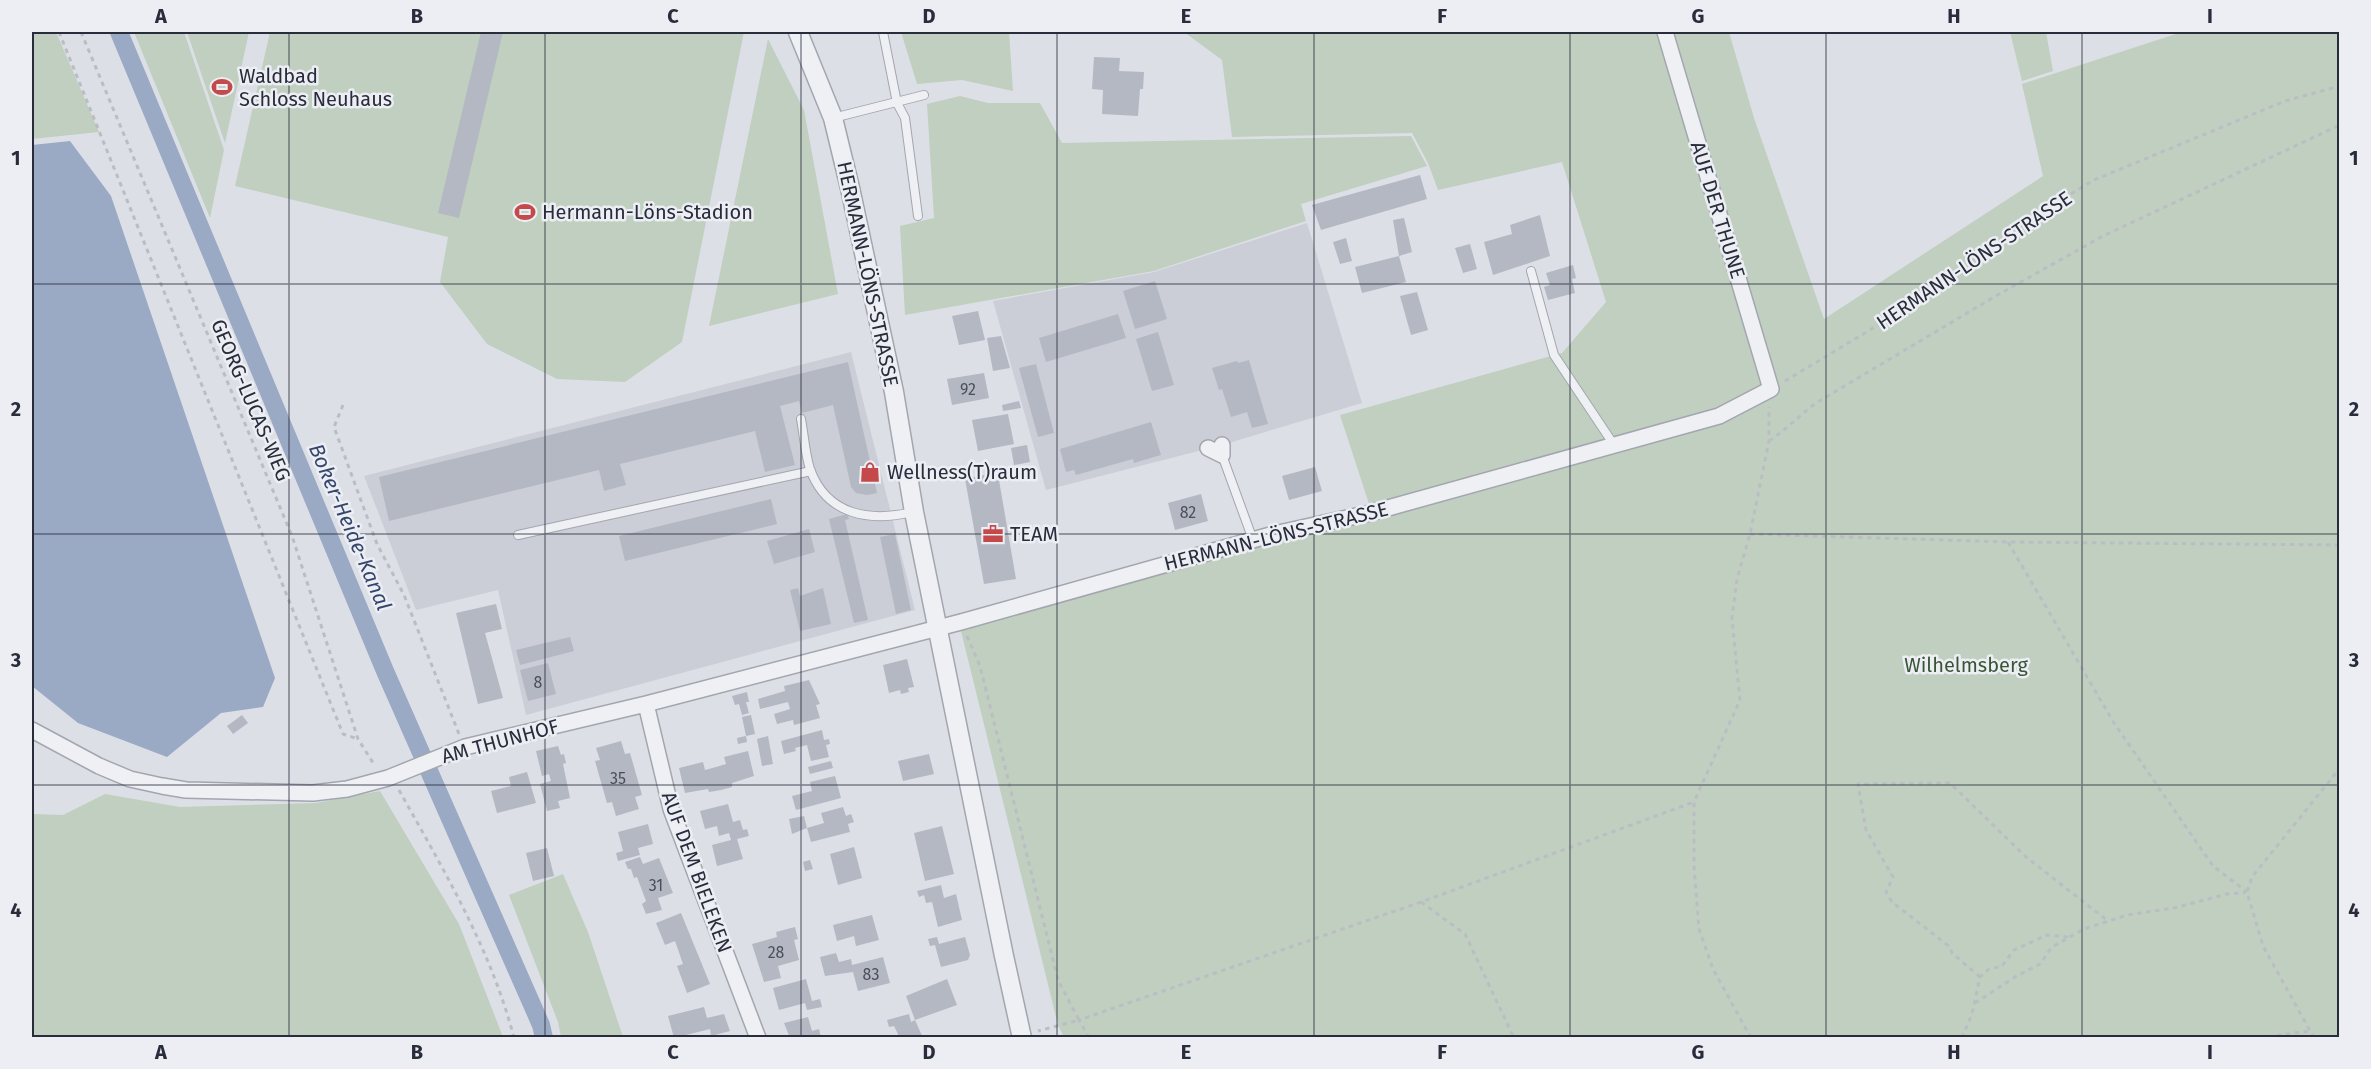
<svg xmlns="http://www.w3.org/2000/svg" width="2371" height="1069" viewBox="0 0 2371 1069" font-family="'Fira Sans',sans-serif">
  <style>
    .built { fill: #cbced7 }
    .green { fill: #c0cfbf }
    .water { fill: #9aa9c4 }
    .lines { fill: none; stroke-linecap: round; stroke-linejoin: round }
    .canal { stroke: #9aa9c4; stroke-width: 18 }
    .building { fill: #b4b8c2 }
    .service-casing { stroke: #a3a6af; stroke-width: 10 }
    .minor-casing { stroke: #a3a6af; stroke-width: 18 }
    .tertiary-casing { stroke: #a3a6af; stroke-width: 21 }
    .path { stroke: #bbbdc4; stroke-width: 3; stroke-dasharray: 4.5 4.5; stroke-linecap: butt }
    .service { stroke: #eff0f4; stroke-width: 8 }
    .minor { stroke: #eff0f4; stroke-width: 15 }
    .tertiary { stroke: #eff0f4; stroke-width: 18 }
    .grid { fill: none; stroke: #282c3b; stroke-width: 1.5; stroke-opacity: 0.55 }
    .labels { text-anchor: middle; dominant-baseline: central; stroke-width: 5; stroke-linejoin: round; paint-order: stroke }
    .number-label { font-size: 16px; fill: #4b4f5d }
    .poi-label { font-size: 20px; fill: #282c3b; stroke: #eceef4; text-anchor: start }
    .street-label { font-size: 20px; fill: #282c3b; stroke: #eceef4 }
    .park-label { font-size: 20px; fill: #385636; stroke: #eceef4 }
    .water-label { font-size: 21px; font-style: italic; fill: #35466c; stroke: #eceef4 }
    .neatline { fill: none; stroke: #282c3b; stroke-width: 2 }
    .grid-label { font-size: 20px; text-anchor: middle; font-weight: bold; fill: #282c3b }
  </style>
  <rect width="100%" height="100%" fill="#dddfe6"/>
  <path class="built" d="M1307,223l55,180 -140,42 -176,45 -53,-189 161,-29z
    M851,352l64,258 -389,105 -28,-125 -82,20 -52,-134z"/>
  <path class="green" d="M32,32h24l43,100 -67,7z
    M134,32h50l40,118 -14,68z
    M187,32h62l-24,111z
    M270,32h474l-62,310 -57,40 -68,-3 -70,-35 -47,-62 8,-45 -213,-51z
    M901,32h108l4,59 -51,-11 -45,4z
    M1184,32h545l25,86 70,201 219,-143 -21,-92 160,-52h157v1005h-1275l-6,-12 -98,-398 413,-111 -33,-101 222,-62 44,-51 -44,-140 -124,28 -10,-27 -16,-30 -180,4 -10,-77z
    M2010,32h36l7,39 -31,10z
    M768,39l36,71 34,184 -129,32z
    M960,96l28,7h52l22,40 349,-7 16,30 -126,38 5,17 -152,50 -249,44 -5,-89 34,-8 -7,-114z
    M380,791l79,133 44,113h-471v-223l31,1 42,-21 75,13 136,-4z
    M563,874l25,58 35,105h-62l-3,-15 -49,-127z"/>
  <path class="water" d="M70,141l41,55 164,482 -12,29 -42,6 -54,44 -89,-34 -46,-37v-541z"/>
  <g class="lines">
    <path class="canal" d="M119,32l266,639 156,354 3,13"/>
  </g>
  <path class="building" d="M481,32h22l-44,186 -21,-5z
    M1094,57l26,1 -1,13 25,1 -1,17h-3l-2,27 -36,-2 1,-24 -11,-1z
    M1420,175l7,24 -106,31 -9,-25z
    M1540,215l10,41 -57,19 -9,-33 28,-8 -2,-9z
    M1404,218l8,34 -13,4 -6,-36z
    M1346,238l6,23 -12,3 -7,-22z
    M1470,244l7,25 -14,4 -8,-25z
    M1399,256l7,26 -44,11 -7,-26z
    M1573,265l3,13 -4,1 3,14 -27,7 -4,-13 6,-2 -4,-12z
    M1155,281l12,38 -32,10 -12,-38z
    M1417,292l11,38 -17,5 -11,-39z
    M978,311l7,29 -26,5 -7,-29z
    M1118,314l8,24 -80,24 -7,-24z
    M1158,332l16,53 -22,6 -16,-52z
    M1001,336l9,32 -17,3 -6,-33z
    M1249,360l19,64 -16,4 -5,-16 -16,5 -9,-28 -3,1 -7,-22 25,-7 1,2z
    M848,362l29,131 -10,2 -11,-2 -5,-6 -18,-82 -31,8 -3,-12 -19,5 15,59 -30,7 -10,-41 -135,33 6,21 -22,6 -5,-21 -210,51 -10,-44z
    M1036,364l18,69 -16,4 -19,-69z
    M984,373l5,25 -37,7 -5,-26z
    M1019,401l2,7 -18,3 -1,-6z
    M1008,414l6,30 -36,7 -6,-31z
    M1151,422l10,33 -27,8 -1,-4 -57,16 -2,-5 -8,2 -6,-23z
    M1027,445l3,17 -16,3 -3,-17z
    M1315,467l7,24 -33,9 -7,-24z
    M993,473l2,8 4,-1 17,99 -32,5 -19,-105z
    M1201,494l7,27 -33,9 -7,-27z
    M771,499l6,25 -152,37 -6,-25z
    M847,514l2,5 -4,1 23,100 -14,3 -25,-104z
    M809,529l6,23 -41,12 -7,-23z
    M895,534l16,76 -15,4 -16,-77z
    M798,588l2,8 23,-8 8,36 -31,7 -10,-41z
    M496,604l6,25 -17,4 18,65 -25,6 -22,-91z
    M570,637l4,14 -54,14 -4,-15z
    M907,659l7,28 -6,1 1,4 -8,2 -1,-4 -11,3 -6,-28z
    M548,663l8,31 -28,7 -8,-31z
    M809,680l11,24 -4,1 4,13 -26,7 -1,-5 -16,4 -3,-10 16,-5 -2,-7 -28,7 -2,-10 27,-8 -1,-5z
    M747,692l2,10h-3l3,11 -7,2 -3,-11 -4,1 -3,-9z
    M242,715l6,8 -15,11 -6,-8z
    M751,715l4,19 -9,2 -4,-19z
    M822,730l2,10 5,-1 1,5 -4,1 3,12 -18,4 -4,-16 -12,3 1,3 -12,3 -3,-13z
    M746,736l1,6 -9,2 -1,-6z
    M768,736l5,28 -11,2 -5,-27z
    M621,741l4,13 5,-1 12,42 -7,2 4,12 -23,7 -4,-14 -5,1 -12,-42 5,-1 -4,-12z
    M558,746l3,9 3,-1 2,9 -3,1 7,34 -12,3 2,7 -13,3 -7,-27 11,-3 -2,-7 -7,2 -6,-25z
    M748,751l6,25 -22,7v4l-11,3 -12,2 -1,-3 -23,4 -6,-25 24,-6 2,8 11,-3 10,-3 -2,-7z
    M929,754l5,20 -31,7 -5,-20z
    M831,761l2,7 -23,6 -2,-7z
    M527,772l9,31 -39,10 -6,-22 20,-5 -2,-9z
    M835,776l6,22 -45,12 -4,-14 20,-5 -2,-9z
    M728,804l5,18 7,-2 3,10 4,-1 2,7 -12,3 6,20 -26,7 -5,-21 19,-5 -2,-7 -10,3 -2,-10 -12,3 -5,-18z
    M843,807l3,9 5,-2 3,8 -6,2 2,8 -39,10 -4,-14 17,-5 -3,-10z
    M804,816l3,12 -15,6 -3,-15z
    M648,824l5,20 -15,4 2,7 -22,6 -2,-8 7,-2 -5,-19z
    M942,826l12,48 -29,7 -11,-48z
    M854,847l8,31 -24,7 -8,-31z
    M547,848l7,28 -21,5 -7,-28z
    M640,857l3,7 16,-6 14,35 -15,5 4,12 -16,4 -4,-10 4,-3 -9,-24 -3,1 -3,-9h-3l-3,-7z
    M810,860l3,9 -8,2 -2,-9z
    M941,885l3,13 12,-4 6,26 -24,7 -6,-25 -6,1 -2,-8 -5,2 -2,-6z
    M681,913l29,71 -23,9 -10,-27 6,-2 -8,-23 -10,4 -9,-22z
    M872,915l7,25 -23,6 -2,-10 -17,5 -4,-16z
    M795,927l3,12 -4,1 5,20 -21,6 3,12 -17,4 -12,-38 25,-7 -1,-5z
    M937,937l2,7 26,-7 5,18 -2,5 -27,7 -6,-22 -5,1 -2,-7z
    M836,953l3,9 12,-3 1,6 31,-8 7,26 -32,8 -5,-19 -28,4 -5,-19z
    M806,979l6,22 8,-2 2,8 -15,3 -2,-7 -26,7 -6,-22z
    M947,979l10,26 -42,15 -9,-24z
    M704,1007l3,11 17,-4 6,17 -19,5 -1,-7 -36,9 -6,-22z
    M909,1014l2,8 4,-2 8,18h-23l-6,-12 -5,1 -2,-7z
    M808,1017l4,14 7,-2 2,9h-31l-6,-15z"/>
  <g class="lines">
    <g class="service-casing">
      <path id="service" d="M883,32l14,71 8,15 13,98
        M833,118l91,-23
        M1531,271l23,84 60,90
        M801,419c3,16 4,34 9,50 17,47 60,53 103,43
        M1222,455l31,85
        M518,535l293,-64"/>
    </g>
    <g class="minor-casing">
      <path id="minor" d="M1208,448l14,7v-10
        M646,704l25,105 87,229
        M32,730l67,36 31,13 32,7 24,4 127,3 34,-4 41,-11 77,-31 181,-43 315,-82 313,-88 96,-21 349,-97 52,-27 -106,-357"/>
    </g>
    <g class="tertiary-casing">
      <path id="tertiary" d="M798,32l35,86 17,70 44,204 20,120 90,444 18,82"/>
    </g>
    <path class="path" d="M59,32l284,702 15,5
      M81,32l211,504 66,203 17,27
      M1785,381l123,-74 141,-100 45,-27 191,-79 55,-15
      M343,405l-9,22 43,117 27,51 55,139
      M1769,441c18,-12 31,-26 47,-38l178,-106 109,-61 237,-111
      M1750,534l258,8 332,3
      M2008,542l106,181 99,143 34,26
      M967,636l13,30 78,314 21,40 -41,11
      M399,790c44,79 92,159 115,248
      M1421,902l44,32 49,104
      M1980,977l-28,-24 -2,-6 -58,-45 -6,-10 7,-15 -27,-47 -8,-46 92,-1 76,74 82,64
      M1975,1003l40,-26 25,-13 12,-17 32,-18 43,-14 47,-7 53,-14 18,-1
      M1089,1038l-10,-18 342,-118 273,-100
      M1751,1038l-38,-69 -14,-40 -5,-63v-64l46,-102 -8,-82 5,-39 13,-45 19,-93v-34
      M1962,1038l10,-24 8,-37 9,-8 13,-3 12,-16 33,-15 22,2
      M2259,1038l51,-7
      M2314,1038l-51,-92 -16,-54 5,-15 88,-109"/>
    <use href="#service" class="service"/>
    <use href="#minor" class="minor"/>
    <use href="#tertiary" class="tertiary"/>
  </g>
  <path class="grid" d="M289,32v1006M545,32v1006M801,32v1006M1057,32v1006M1314,32v1006M1570,32v1006M1826,32v1006M2082,32v1006M32,284h2308M32,534h2308M32,785h2308"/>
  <defs>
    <g id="stadium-bare" transform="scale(1.62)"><path d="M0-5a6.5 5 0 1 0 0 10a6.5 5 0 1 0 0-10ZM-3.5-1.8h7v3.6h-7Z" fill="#c3494b" stroke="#eceef4" stroke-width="2.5" paint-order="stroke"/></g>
    <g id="shop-bare" transform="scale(1.62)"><path d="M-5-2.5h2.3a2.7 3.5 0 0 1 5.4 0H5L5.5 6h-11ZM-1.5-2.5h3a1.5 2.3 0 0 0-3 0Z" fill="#c3494b" stroke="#eceef4" stroke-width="2.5" paint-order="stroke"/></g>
    <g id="office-bare" transform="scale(1.62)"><path d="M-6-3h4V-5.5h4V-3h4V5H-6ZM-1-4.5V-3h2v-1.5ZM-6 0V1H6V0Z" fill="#c3494b" stroke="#eceef4" stroke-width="2.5" paint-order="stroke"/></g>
  </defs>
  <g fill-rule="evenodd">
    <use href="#stadium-bare" x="222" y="87"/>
    <use href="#stadium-bare" x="525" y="212"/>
    <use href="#shop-bare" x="870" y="472"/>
    <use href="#office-bare" x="993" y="534"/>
  </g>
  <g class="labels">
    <g class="number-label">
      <text x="968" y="389">92</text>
      <text x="1188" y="512">82</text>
      <text x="538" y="682">8</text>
      <text x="618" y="778">35</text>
      <text x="656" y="885">31</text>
      <text x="776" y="952">28</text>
      <text x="871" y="974">83</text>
    </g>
    <g class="poi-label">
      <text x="239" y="76">Waldbad<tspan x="239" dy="23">Schloss Neuhaus</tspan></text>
      <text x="542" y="212">Hermann-Löns-Stadion</text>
      <text x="887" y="472">Wellness(T)raum</text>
      <text x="1010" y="534">TEAM</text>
    </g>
    <g class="street-label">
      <text transform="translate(1718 210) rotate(73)">AUF DER THUNE</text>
      <text transform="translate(1974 260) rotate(-34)">HERMANN-LÖNS-STRASSE</text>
      <text transform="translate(868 274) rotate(78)">HERMANN-LÖNS-STRASSE</text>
      <text transform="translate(251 400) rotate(67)">GEORG-LUCAS-WEG</text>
      <text transform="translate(1276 536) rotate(-14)">HERMANN-LÖNS-STRASSE</text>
      <text transform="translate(500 741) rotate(-15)">AM THUNHOF</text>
      <text transform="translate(697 872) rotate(70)">AUF DEM BIELEKEN</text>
    </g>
    <g class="park-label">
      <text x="1966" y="665">Wilhelmsberg</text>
    </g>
    <g class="water-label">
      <text transform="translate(350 527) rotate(67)">Boker-Heide-Kanal</text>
    </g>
  </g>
  <rect width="2371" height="1069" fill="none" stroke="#eceef4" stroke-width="66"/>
  <rect x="33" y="33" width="2305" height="1003" class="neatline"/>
  <g class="grid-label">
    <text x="161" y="23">A</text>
    <text x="417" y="23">B</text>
    <text x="673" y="23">C</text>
    <text x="929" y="23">D</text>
    <text x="1186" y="23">E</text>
    <text x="1442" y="23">F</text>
    <text x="1698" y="23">G</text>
    <text x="1954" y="23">H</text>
    <text x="2210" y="23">I</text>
    <text x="16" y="165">1</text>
    <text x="2354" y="165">1</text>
    <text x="16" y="416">2</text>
    <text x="2354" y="416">2</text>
    <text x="16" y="667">3</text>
    <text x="2354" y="667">3</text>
    <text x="16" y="917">4</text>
    <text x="2354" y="917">4</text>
    <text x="161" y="1059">A</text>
    <text x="417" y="1059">B</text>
    <text x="673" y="1059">C</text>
    <text x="929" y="1059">D</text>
    <text x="1186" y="1059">E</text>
    <text x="1442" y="1059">F</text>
    <text x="1698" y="1059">G</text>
    <text x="1954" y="1059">H</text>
    <text x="2210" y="1059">I</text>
  </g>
</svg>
